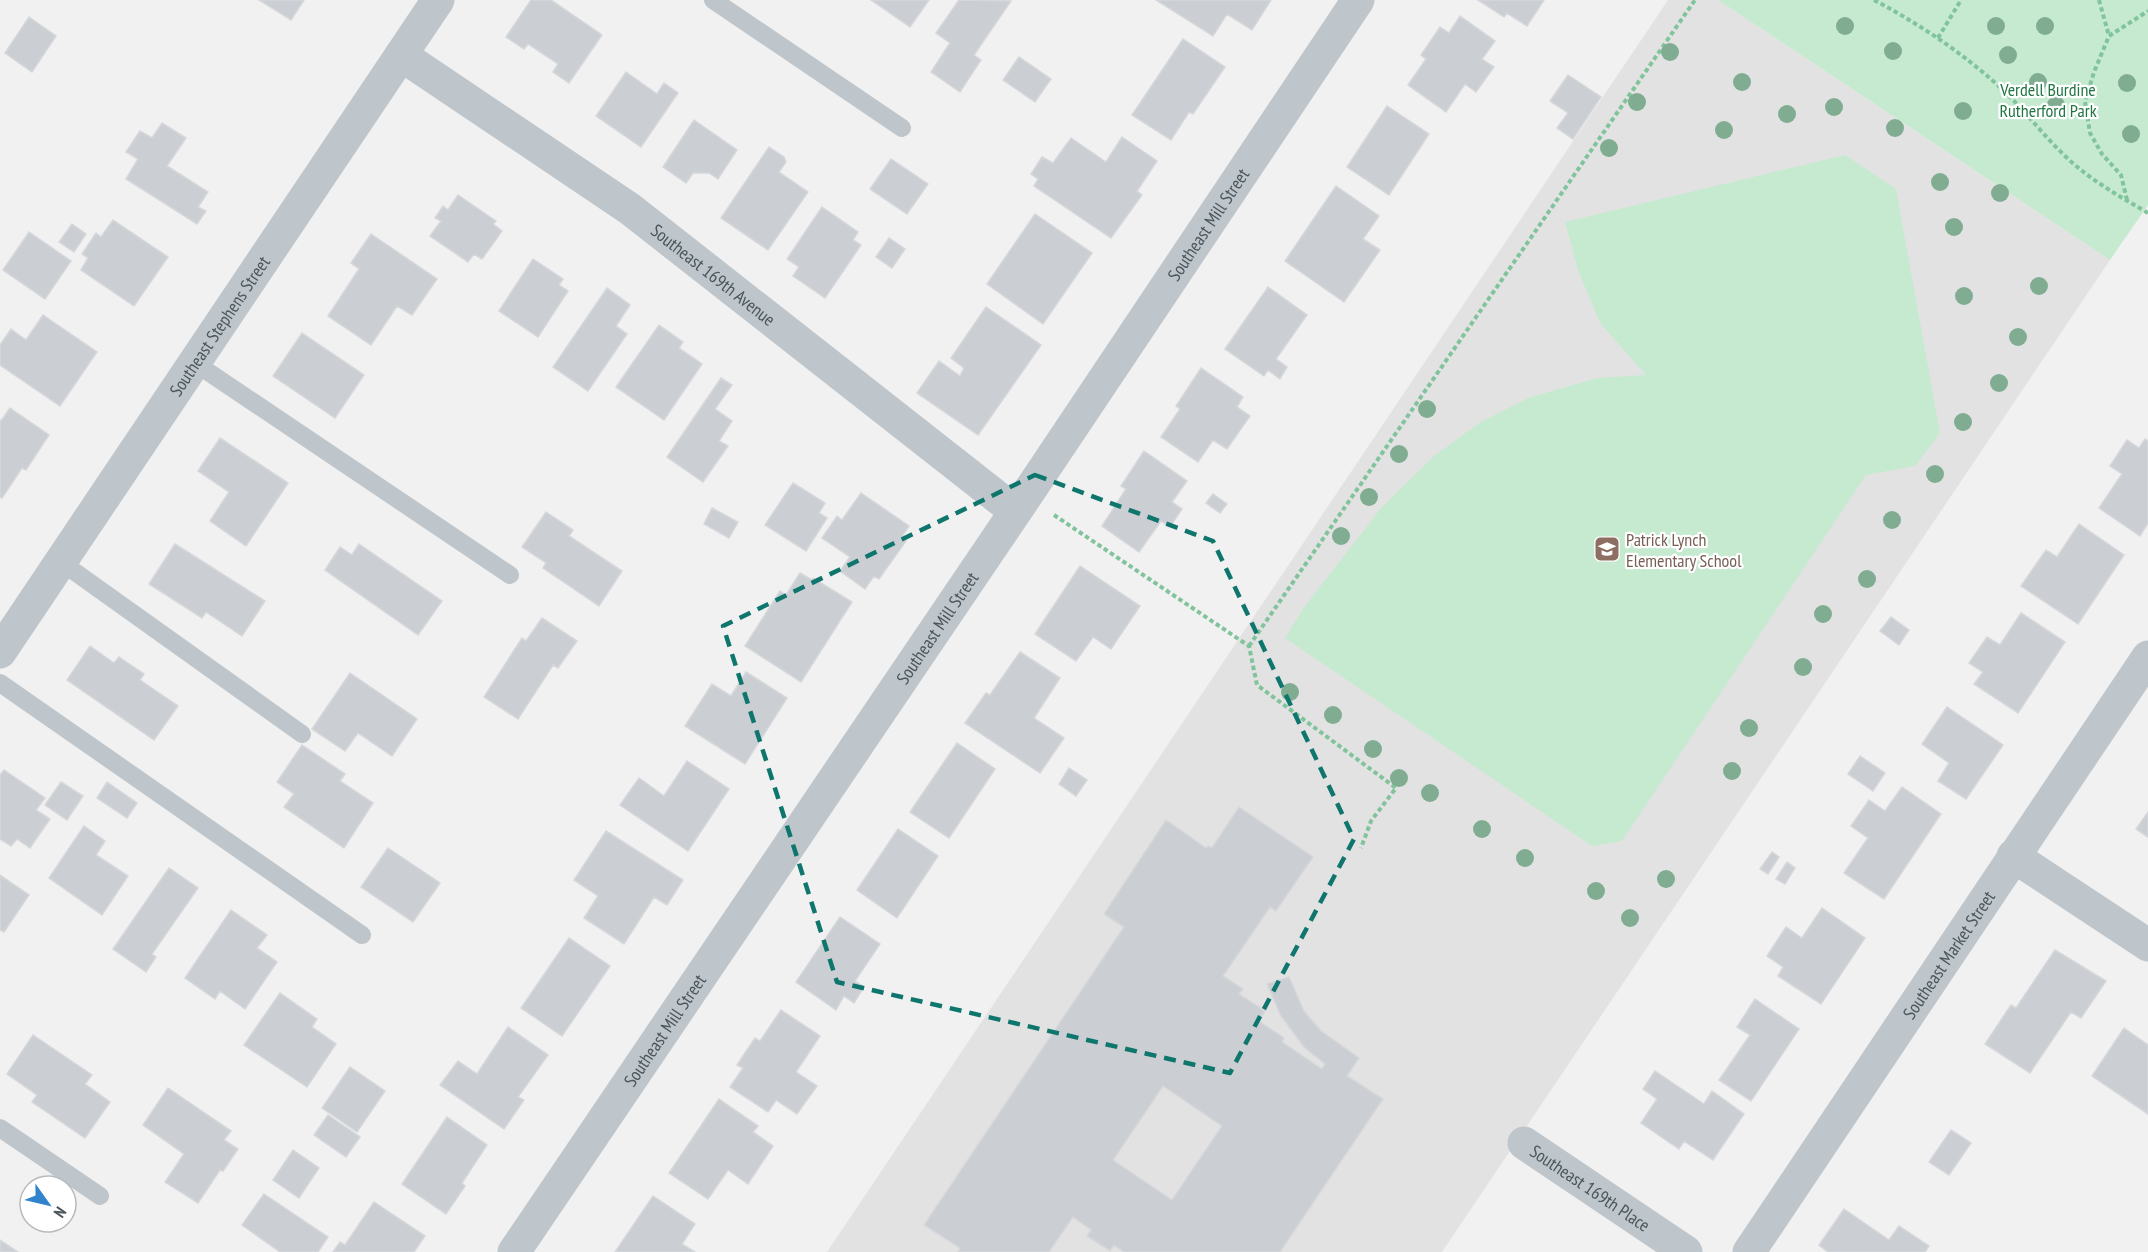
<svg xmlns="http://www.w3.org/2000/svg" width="2148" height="1252" viewBox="0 0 2148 1252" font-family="'PT Sans Narrow',sans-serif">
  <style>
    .education { fill: #e3e2e2 }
    .green { fill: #c5ead0 }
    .building { fill: #cbced2; stroke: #d5d7db; stroke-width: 1.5; fill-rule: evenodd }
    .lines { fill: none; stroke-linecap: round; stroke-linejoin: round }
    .path { stroke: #81c49c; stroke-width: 4; stroke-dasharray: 4.5 3; stroke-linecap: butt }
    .service { stroke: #bec6cb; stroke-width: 18 }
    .minor { stroke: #bec6cb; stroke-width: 33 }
    .tree { fill: #80ad92 }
    .marked { fill: none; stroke: #0f766e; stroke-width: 4.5; stroke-dasharray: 12 8; stroke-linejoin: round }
    .labels { text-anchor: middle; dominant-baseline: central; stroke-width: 4.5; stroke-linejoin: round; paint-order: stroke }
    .park-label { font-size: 18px; fill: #237544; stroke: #fff }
    .street-label { font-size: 18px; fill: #4a555c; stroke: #fff }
    .education-label { font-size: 18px; fill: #785e54; stroke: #fff; text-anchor: start }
  </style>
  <rect width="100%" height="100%" fill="#f2f1f1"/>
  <path class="education" d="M1668,0h50l392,260 -668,992h-615z"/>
  <path class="green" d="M1718,0h430v205l-38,55z
    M1845,155l51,34 44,244 -25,33 -49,9 -244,366 -30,5 -307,-208 20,-32 77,-99 51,-50 46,-34 49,-25 69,-20 49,-3 -46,-52 -22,-53 -13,-48z"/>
  <path class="building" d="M259,0h45l-13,20z
    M531,0h20l51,35 -33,48 -16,-11 5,-8 -30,-20 -4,5 -18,-12z
    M871,0h58l-19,27z
    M959,0l52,1 -37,54 7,5 -21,32 -29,-20 19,-29 -14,-10z
    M1156,0h115l-19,30 -25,-16 -14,22z
    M1478,0h66l-17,26 -20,-13 -3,4z
    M1460,16l35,25 -13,18 12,8 -18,25 -11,-8 -19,28 -38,-27 18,-26 -5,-4 19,-28 9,6z
    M29,17l27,19 -24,36 -27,-19z
    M1183,39l42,28 -32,47 -4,-2 -18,28 -39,-25z
    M1019,57l32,22 -16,23 -32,-22z
    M626,72l31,22 7,-11 14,10 -37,54 -45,-31z
    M1568,75l33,22 -28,42 -16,-11 11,-15 -18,-12z
    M1387,106l42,28 -40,61 -42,-28z
    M694,120l43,30 -19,29 -9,-6h-16l-7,10 -23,-16z
    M162,123l24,15 -19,28 41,26 -10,15 8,4 -9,13 -71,-45 12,-20 -12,-7 14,-21 12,7z
    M1122,137l35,24 -20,30 5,4 -31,43 -77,-52 4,-7 -7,-5 11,-17 11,6 18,-25 35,24z
    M769,147l15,10 2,5 -7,10 29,20 -40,58 -47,-32z
    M891,159l37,25 -21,30 -37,-25z
    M1336,186l43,30 -16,23 17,11 -36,52 -59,-41z
    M458,195l38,26 -3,3 9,7 -20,28 -8,-5 -6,8 -38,-26 11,-15 -6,-3 8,-12 5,4z
    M822,207l36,25 -5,8 8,5 -36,53 -32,-22 6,-9 -12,-8z
    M1035,214l57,39 -49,71 -56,-40z
    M113,220l55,37 -34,49 -53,-36 7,-12 -6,-4 14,-21 5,4z
    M72,224l14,10 -12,18 -15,-10z
    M29,232l42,29 -26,38 -42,-29z
    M371,234l66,45 -25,36 -15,-9 -26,39 -43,-29 31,-47 -8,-6z
    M889,238l16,11 -13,19 -16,-11z
    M533,259l30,20 -4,6 9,6 -30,46 -39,-26z
    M1268,287l39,28 -31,44 11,8 -7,12 -12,-9 -4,6 -39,-27z
    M607,288l23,17 -14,21 11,8 -39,57 -35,-24z
    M986,307l55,38 -63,90 -61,-42 22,-32 21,15 4,-8 -13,-10z
    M43,315l54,37 -37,54 -60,-41v-20l11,-16 15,11z
    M659,325l24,17 -4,6 23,16 -38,56 -48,-33z
    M302,333l62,42 -29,43 -62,-42z
    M1201,368l42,29 -6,10 13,9 -23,33 -14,-9 -15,22 -37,-25 19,-28 -4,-3z
    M721,378l11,7 -17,24 17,12 -13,20 9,5 -25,36 -36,-25z
    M10,408l39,27 -23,35 -4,-2 -20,30 -2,-1v-77l1,1z
    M220,438l68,45 -42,63 -36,-25 19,-29 -31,-21z
    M2145,439l3,2v82l-8,13 -41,-28 23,-34 -12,-8 17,-26 12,8z
    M1144,451l43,30 -15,21 10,7 -12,18 -9,-6 -22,31 -37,-26 24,-37 -5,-3z
    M793,483l32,20 -6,10 8,5 -21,33 -41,-26z
    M861,493l48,33 -8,12 5,3 -27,38 -5,-3 -9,13 -25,-18 10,-14 -28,-19 15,-22 5,4z
    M1213,494l14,10 -7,9 -14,-10z
    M712,508l26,14 -9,16 -25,-14z
    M546,512l27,18 -4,6 53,35 -23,35 -56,-38 3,-5 -24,-16z
    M2079,524l45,31 -46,69 -57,-38 25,-36 11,7z
    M175,544l90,57 -23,35 -36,-24 -4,6 -53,-34z
    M359,544l83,57 -24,34 -93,-65 15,-23 12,8z
    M1080,566l60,40 -29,43 -18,-12 -17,24 -41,-27z
    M800,573l12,7 1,-2 39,24 -51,80 -56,-36 35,-55 6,4z
    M2021,613l44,29 -47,71 -44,-29 9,-12 -14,-9 18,-26 13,8z
    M1891,617l18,13 -10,15 -19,-14z
    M542,618l35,23 -19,27 -5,-3 -35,54 -34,-22 38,-59 4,3z
    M90,646l24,17 5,-6 25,17 -4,6 38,26 -24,34 -87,-60z
    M1020,652l40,26 -26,40 30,20 -24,35 -75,-50 21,-30 4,2z
    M746,672l41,26 -42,66 -60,-38 27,-42 19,12z
    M350,673l67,46 -25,37 -34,-23 -13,18 -33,-22z
    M1947,707l56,38 -37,54 -28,-18 11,-18 -27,-19z
    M957,743l38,26 -46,69 -39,-26z
    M302,745l43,29 -5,7 33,22 -29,45 -60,-41 10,-13 -17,-12z
    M1860,756l25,17 -12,18 -25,-17z
    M687,761l42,28 -41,62 -68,-46 19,-27 25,18z
    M1069,768l18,12 -11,16 -17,-12z
    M4,770l41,28 -9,12 14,9 -20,29 -13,-9 -6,7 -11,-7v-64z
    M61,782l22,14 -16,24 -22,-15z
    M107,782l30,21 -10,15 -30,-20z
    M1902,787l39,27 -57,85 -40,-26 24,-35 -17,-12 18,-26 16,11z
    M1239,807l74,50 -37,54 -6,-4 -47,69 20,13 -4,5 26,17 -6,10 25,17 -2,4 40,27 3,-5 -21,-17 -23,-31 -14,-32 22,-7 15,34 17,20 38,27 -12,18 36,23 -103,153h-156l-10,-7 -4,6 -23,-15 4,-6 -18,-13 -24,35h-91l2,-4 -36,-23 200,-298 -20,-13 62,-94 40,28 2,-2 4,2zM1163,1086l59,40 -50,74 -59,-40z
    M2148,812v25l-12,-8z
    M84,826l21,15 -9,14 32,21 -26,39 -53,-37z
    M898,829l40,27 -41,62 -40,-28z
    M606,831l77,49 -16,25 -13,-8 -30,47 -40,-26 14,-22 -24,-16z
    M388,848l52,35 -27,39 -52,-35z
    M1772,852l7,5 -11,17 -8,-5z
    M1787,862l8,6 -10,16 -9,-5z
    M169,868l29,20 -46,66 4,3 -10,15 -33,-23z
    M0,875l29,20 -25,37 -4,-2z
    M1822,908l43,30 -44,66 -43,-28 5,-9 -16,-11 19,-29 16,11z
    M231,910l36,25 -10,13 20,14 -32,47 -25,-18 -5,8 -30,-21z
    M840,917l40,27 -25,37 9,6 -10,16 -10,-7 -8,14 -40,-28z
    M569,938l41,28 -48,70 -41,-28z
    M2055,950l51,31 -25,37 -10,-6 -41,61 -45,-29 26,-39 5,3z
    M280,993l37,26 -5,8 24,17 -29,43 -63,-42z
    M1755,999l44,30 -48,72 -32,-21 31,-45 -13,-8z
    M781,1010l39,26 -24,36 21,14 -20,28 -21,-14 -8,12 -38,-25 13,-19 -6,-3 18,-27 5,3z
    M508,1027l40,28 -30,42 6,3 -20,29 -64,-44 18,-24 19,13z
    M2124,1028l24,17v69l-56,-38z
    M33,1035l59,40 -7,9 25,18 -25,36 -53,-36 5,-7 -30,-21z
    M350,1067l35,24 -28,41 -35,-24z
    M1655,1071l49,33 8,-13 32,23 -31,46 -29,-19 -5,8 -38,-26 16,-24 -14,-10z
    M168,1088l63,43 -7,9 14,9 -15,22 -3,-1 -22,33 -33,-21 19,-28 -41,-29z
    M719,1099l39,27 -5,6 20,14 -25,38 -20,-14 -20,29 -39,-26z
    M328,1115l32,22 -14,20 -32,-22z
    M447,1117l40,28 -25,38 3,3 -19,28 -44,-30z
    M1951,1130l20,13 -22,32 -20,-13z
    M293,1150l26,18 -20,30 -26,-18z
    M264,1194l64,43 -10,15h-38l-38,-27z
    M653,1196l42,28 -13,20 13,8h-80z
    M374,1202l51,34 -11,16h-81l7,-10 5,3z
    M1844,1209l45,31 10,-14 30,20 -4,6h-97l-9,-7z
    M0,1240l18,12h-18z"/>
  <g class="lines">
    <path class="path" d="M1874,0c47,25 92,55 131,92 21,20 39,44 60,64 25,24 54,40 83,57
      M2099,0l10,36
      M1938,38l23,-38
      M2127,200l-6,-25 -19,-21 -12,-21 -5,-31 9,-30 15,-36 39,-25
      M1054,515l195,131 8,39 139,103 -25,33 -10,27
      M1249,646l446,-646"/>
    <path class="service" d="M713,0l189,128
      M195,363l315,212
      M61,562l241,172
      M0,683l362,252
      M0,1128l100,68"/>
    <g class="minor">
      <path id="s1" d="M401,55l229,154 385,302"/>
      <path id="s2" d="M0,652l438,-652"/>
      <path d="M2013,856l135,89"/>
      <path id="s3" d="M1524,1143l162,109"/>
      <path id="s4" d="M514,1252l512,-756 332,-496"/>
      <path id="s5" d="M1749,1252l399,-595"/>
    </g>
  </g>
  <g class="tree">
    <circle cx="1845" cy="26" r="9"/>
    <circle cx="1996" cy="26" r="9"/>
    <circle cx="2045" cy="26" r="9"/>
    <circle cx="1893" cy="51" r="9"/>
    <circle cx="1670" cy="52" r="9"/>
    <circle cx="2008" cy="55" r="9"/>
    <circle cx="1742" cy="82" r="9"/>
    <circle cx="2038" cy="82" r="9"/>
    <circle cx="2127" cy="83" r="9"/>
    <circle cx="1637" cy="102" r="9"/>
    <circle cx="2056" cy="105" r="9"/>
    <circle cx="1834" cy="107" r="9"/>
    <circle cx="1963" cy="111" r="9"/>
    <circle cx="1787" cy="114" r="9"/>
    <circle cx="1895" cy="128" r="9"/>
    <circle cx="1724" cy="130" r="9"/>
    <circle cx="2131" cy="134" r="9"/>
    <circle cx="1609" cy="148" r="9"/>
    <circle cx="1940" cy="182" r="9"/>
    <circle cx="2000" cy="193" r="9"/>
    <circle cx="1954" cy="227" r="9"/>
    <circle cx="2039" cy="286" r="9"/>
    <circle cx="1964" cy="296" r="9"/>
    <circle cx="2018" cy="337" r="9"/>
    <circle cx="1999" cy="383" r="9"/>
    <circle cx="1427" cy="409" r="9"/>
    <circle cx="1963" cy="422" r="9"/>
    <circle cx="1399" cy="454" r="9"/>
    <circle cx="1935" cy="474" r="9"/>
    <circle cx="1369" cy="497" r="9"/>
    <circle cx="1892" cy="520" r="9"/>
    <circle cx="1341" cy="536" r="9"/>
    <circle cx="1867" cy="579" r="9"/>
    <circle cx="1823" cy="614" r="9"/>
    <circle cx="1803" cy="667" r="9"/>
    <circle cx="1290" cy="692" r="9"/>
    <circle cx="1333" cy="715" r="9"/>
    <circle cx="1749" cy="728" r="9"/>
    <circle cx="1373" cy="749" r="9"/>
    <circle cx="1732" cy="771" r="9"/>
    <circle cx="1399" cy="778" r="9"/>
    <circle cx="1430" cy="793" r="9"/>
    <circle cx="1482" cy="829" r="9"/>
    <circle cx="1525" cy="858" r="9"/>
    <circle cx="1666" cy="879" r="9"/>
    <circle cx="1596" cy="891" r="9"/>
    <circle cx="1630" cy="918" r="9"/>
  </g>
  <path class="marked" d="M1035,475l178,66 141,298 -124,234 -393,-91 -114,-356z"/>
  <defs>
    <g id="school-square" transform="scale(1.35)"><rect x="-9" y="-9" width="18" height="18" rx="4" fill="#8d6e63" stroke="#fff"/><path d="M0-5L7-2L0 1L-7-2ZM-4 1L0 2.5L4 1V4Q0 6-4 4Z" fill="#fff"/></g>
  </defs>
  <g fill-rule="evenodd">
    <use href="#school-square" x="1607" y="549"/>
  </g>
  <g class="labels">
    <g class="park-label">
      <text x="2048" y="89">Verdell Burdine<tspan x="2048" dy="21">Rutherford Park</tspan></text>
    </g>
    <g class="street-label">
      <text stroke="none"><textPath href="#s4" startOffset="1240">Southeast Mill Street</textPath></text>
      <text stroke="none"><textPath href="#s1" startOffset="382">Southeast 169th Avenue</textPath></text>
      <text stroke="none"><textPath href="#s2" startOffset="393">Southeast Stephens Street</textPath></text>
      <text stroke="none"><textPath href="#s4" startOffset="754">Southeast Mill Street</textPath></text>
      <text stroke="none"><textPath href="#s5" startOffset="358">Southeast Market Street</textPath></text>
      <text stroke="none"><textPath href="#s4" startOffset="268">Southeast Mill Street</textPath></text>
      <text stroke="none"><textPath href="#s3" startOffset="80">Southeast 169th Place</textPath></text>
    </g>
    <g class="education-label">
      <text x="1626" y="539">Patrick Lynch<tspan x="1626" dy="21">Elementary School</tspan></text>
    </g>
  </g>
  <g transform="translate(48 1204) rotate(124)"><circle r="28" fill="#ffffff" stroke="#b7bbbe" stroke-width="1.5"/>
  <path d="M0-4.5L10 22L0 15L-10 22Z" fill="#3084cd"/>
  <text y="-9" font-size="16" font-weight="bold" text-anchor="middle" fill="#4a555c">N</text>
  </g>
</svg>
